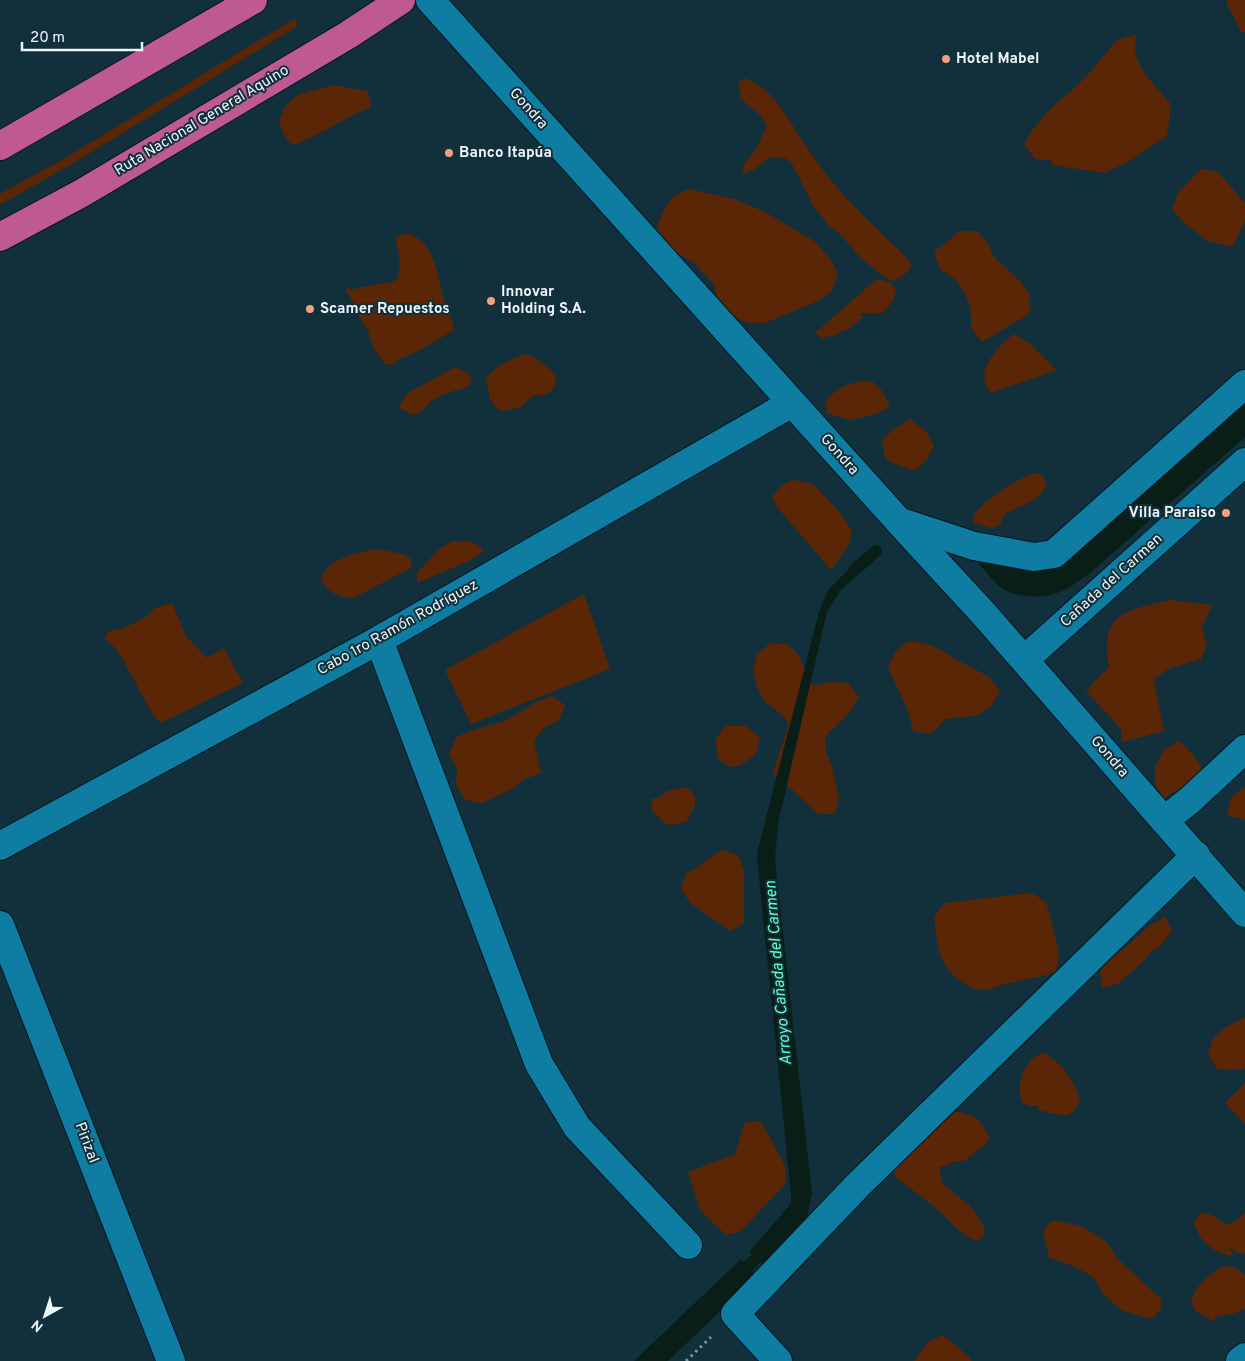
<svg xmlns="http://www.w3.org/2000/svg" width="1245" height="1361" viewBox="0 0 1245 1361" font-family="Overpass,sans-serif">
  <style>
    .green { fill: #5a2606 }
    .water { fill: #091e17 }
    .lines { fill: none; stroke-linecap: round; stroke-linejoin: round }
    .stream { stroke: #091e17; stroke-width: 12 }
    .minor-casing { stroke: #001723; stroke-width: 30 }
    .highway-casing { stroke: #001723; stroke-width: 30 }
    .path { stroke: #82959d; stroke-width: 3; stroke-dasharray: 2.5 4; stroke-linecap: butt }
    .minor { stroke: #0e7da1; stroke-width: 28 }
    .highway { stroke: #be5991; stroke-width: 28 }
    .poi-dot { fill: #f0a27a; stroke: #12303c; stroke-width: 2 }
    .labels { text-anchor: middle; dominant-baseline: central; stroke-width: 4; stroke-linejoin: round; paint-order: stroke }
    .poi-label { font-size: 15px; font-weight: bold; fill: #eef6fa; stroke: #12303c; text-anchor: start }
    .street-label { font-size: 15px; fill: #eef6fa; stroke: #12303c }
    .water-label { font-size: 16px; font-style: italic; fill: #64fcc9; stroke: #12303c }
  </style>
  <rect width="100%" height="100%" fill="#12303c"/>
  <path class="green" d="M1225,0l2,3v-3h18v32h-4z
    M294,19l4,4 -2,4 -224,137 -72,41v-11l67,-37z
    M1136,34c0,5 -1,12 -1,17 4,21 23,38 36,53l-4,32 -41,27 -22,10 -52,-8v-5l-17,-1 -11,-15 9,-15 14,-17 38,-34 32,-38z
    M743,78c27,5 46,42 59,62 13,19 26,38 42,55 19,22 42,42 62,62l6,9c-6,8 -11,12 -20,15l-8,-4 -23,-19 -21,-24 -10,-7 -16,-20 -23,-45 -8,-5h-10l-7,3 -14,11 -10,3 2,-10 11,-13 12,-25 -6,-10 -21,-18 1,-5 -3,-9z
    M333,85l35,6 3,16c-27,11 -50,28 -78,38l-8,-8 -6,-15 6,-16 12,-11z
    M1201,169l17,3 27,31v18l-13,26 -24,-6 -25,-19 -11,-13 6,-16z
    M689,189l45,10 31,13 49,29 16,18 8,14 -6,18 -16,11 -51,21h-16l-17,-7 -15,-15 -3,-17 -23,-24 -32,-13 -1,-24 7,-15 10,-13z
    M960,231h17l10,11 7,15 27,25 9,14 -1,18 -47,28 -11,-14v-19l-6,-16 -11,-15 -14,-9 -6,-17z
    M405,233c32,6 32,46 40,71 4,10 8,16 9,26l-32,19 -24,11 -7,5 -6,-1 -11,-15 -6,-18 -11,-19 -7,-16 -4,-4 2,-6 2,4 21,-5 18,-2 8,-3c3,-8 3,-18 2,-26 -2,-9 -4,-8 -2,-17z
    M877,279l14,4 5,7c-2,11 -6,16 -14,23h-22l3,4c-12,12 -25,18 -41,21l-7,-5z
    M1014,334l15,9 28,27 -66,23c-19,-19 7,-48 23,-59z
    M525,354c13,3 22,12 31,22l-1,9 -5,7 -8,3h-8l-13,12 -18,4 -8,-4 -5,-8 -4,-20c8,-13 25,-20 39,-25z
    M455,367l9,4 8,6 -3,9c-11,4 -24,7 -34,13 -10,6 -10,13 -22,16l-15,-8 10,-14z
    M872,381l11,11 7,15 -14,7 -25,6 -24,-7 -1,-13c15,-15 24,-18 46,-19z
    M910,419l17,13 7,14 -8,15 -12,10 -24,-9 -5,-5 -3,-17 12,-11z
    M1034,473l8,2c2,2 3,5 4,7 1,16 -30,27 -41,31l-5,12 -9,3 -17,-5 -1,-8c16,-18 38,-33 61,-42z
    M793,480l17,3 8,6 22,24 11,16v8l-3,9 -17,24 -55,-64 -4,-10 10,-11z
    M453,541h18l13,9 -13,10 -54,23v-10l22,-24z
    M376,549l27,5 7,4 2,9 -56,30c-15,3 -29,-5 -35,-18 7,-21 36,-26 55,-30z
    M584,594l26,75 -139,55 -26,-54z
    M1170,600l42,5 -10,22 5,18 -6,14 -33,10 -14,10 10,52 -42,11 -1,-13 -35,-38 23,-24c-10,-54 17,-57 61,-67z
    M172,603l14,33 21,22 17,-10 19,35 -83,40c-5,-6 -10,-12 -13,-19 -11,-18 -26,-56 -43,-66l5,-7 15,-3 22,-11 9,-9z
    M908,641l16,2 16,6 15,10 33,17 12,15 -8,14 -14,10 -32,4 -15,15 -18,-3 -4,-18 -21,-46 7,-15z
    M771,643l17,1 11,12 14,30 18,-4 17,1 11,14 -9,15 -25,24 1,16 6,15 7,31 -4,16h-17l-25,-24 -12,-6 -8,-11 16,-49 -10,-12 -14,-10 -8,-15 -4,-17 4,-16z
    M552,696l13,9 -6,15 -15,8 -10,13 7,32 -16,6 -13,10 -30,14 -17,-3 -9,-15 1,-16 -8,-15 7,-17 17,-7 32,-9 29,-18z
    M726,726h20l14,12 -5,17 -14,10 -11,2 -11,-7 -4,-21z
    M1179,741c24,21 24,28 30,58l-36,-7 -9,7 -9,-14v-18l9,-17z
    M683,787l8,3c9,14 2,16 -3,30 -22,10 -22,4 -39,-12l4,-1 -2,-8 8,-1 6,-6z
    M1243,788h2v32l-18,-5 3,-16z
    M721,850l17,5 6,16v52l-14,8 -40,-28 -9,-14 5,-16c14,-6 23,-15 35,-23z
    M1032,893l14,9 5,17 8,35 -3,18c-17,6 -34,8 -52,12 -7,2 -15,7 -22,6 -10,-1 -17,-6 -24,-11 -22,-18 -21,-38 -24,-63l11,-13z
    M1165,917l7,14 -11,14 -13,10 -3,5 -27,24 -16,4 -2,-17 10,-13 15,-10 24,-22z
    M1245,1017v51l-4,2 -24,-1 -9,-14 5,-17 13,-11z
    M1043,1053c20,10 31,27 37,47 -10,25 -23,13 -42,10v-4h-8l-8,-3c-6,-18 1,-44 21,-50z
    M1245,1083v41l-20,-21z
    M946,1111c20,0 37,6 43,27l-4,7 -21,16h-9l-9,5 -7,1 3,16 27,22 11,14 4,8v9l-7,5c-17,-6 -24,-18 -37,-29 -13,-12 -29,-23 -44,-34l-3,-8z
    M761,1121l24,45 1,17 -45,48 -15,4 -26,-25 -12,-38 47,-18 10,-32z
    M1209,1213l14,10 9,1 13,-11v41l-9,-2 -6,-5 3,9c-19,-2 -36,-16 -39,-35l6,-7z
    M1054,1220l27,6 19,11 8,7 9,14 44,41c2,10 -2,14 -10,20l-28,-8 -20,-17 -9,-16 -16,-10 -27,-10 -1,3 -7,-29 4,-7z
    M1225,1266l9,1 11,8v34l-13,5 -17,2v5c-7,-3 -19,-6 -22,-15 -6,-15 20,-35 32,-40z
    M943,1335l25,21 4,5h-58l14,-19z"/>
  <path class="water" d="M1245,403v34l-157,138c-11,7 -25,18 -38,20 -17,3 -39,2 -52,-10 -11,-10 -19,-23 -29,-33l105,1z
    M864,554l9,8 -32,28 -14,21 -49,213 -3,36 37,333 -7,32 -39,42 -17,-15 39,-45 3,-4v-8l-34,-338 2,-12 60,-233 9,-22z
    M741,1259l16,17 -89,85h-34z"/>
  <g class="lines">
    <path class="stream" d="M855,569l21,-18
      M736,1278l32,-31"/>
    <g class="minor-casing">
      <path id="minor" d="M430,0l481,535 72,78 262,300
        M901,522l73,24 60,11 20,-3 191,-170
        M379,640l160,424 38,63 111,118
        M1024,660l221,-198
        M1165,820l25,-20 55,-51
        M0,846l379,-206 413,-237
        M0,925l171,436
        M778,1361l-43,-47 122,-128 339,-331
        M1240,1361l5,-4"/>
    </g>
    <g class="highway-casing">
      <path id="highway" d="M0,146l253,-146
        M0,237l82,-44 266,-158 53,-35"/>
    </g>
    <path class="path" d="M686,1361l25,-24"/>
    <use href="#minor" class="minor"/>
    <use href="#highway" class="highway"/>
  </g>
  <g class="poi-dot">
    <circle cx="946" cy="59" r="5"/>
    <circle cx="449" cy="153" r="5"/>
    <circle cx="491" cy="301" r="5"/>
    <circle cx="310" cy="309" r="5"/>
    <circle cx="1226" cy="513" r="5"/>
  </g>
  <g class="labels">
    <g class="poi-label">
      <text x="956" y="59">Hotel Mabel</text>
      <text x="459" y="153">Banco Itapúa</text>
      <text x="501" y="292">Innovar<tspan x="501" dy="17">Holding S.A.</tspan></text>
      <text x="320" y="309">Scamer Repuestos</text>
      <text x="1216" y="513" text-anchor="end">Villa Paraiso</text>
    </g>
    <g class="street-label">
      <text transform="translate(528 109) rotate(48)">Gondra</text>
      <text transform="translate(202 121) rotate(-31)">Ruta Nacional General Aquino</text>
      <text transform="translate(839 455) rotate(48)">Gondra</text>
      <text transform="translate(1112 581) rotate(-42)">Cañada del Carmen</text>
      <text transform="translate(398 628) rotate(-29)">Cabo 1ro Ramón Rodríguez</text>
      <text transform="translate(1109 757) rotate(49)">Gondra</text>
      <text transform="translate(86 1143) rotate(69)">Pirizal</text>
    </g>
    <g class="water-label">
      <text transform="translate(779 973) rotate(-95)">Arroyo Cañada del Carmen</text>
    </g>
  </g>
  <g transform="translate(45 1316) rotate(219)" stroke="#12303c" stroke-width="4" paint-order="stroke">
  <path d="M0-4L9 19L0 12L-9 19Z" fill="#eef6fa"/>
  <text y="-8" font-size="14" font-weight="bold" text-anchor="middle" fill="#eef6fa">N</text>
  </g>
  <path d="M22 42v8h120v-8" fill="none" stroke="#eef6fa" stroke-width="2.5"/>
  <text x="30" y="42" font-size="15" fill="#eef6fa" stroke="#12303c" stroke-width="4" paint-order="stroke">20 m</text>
</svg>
